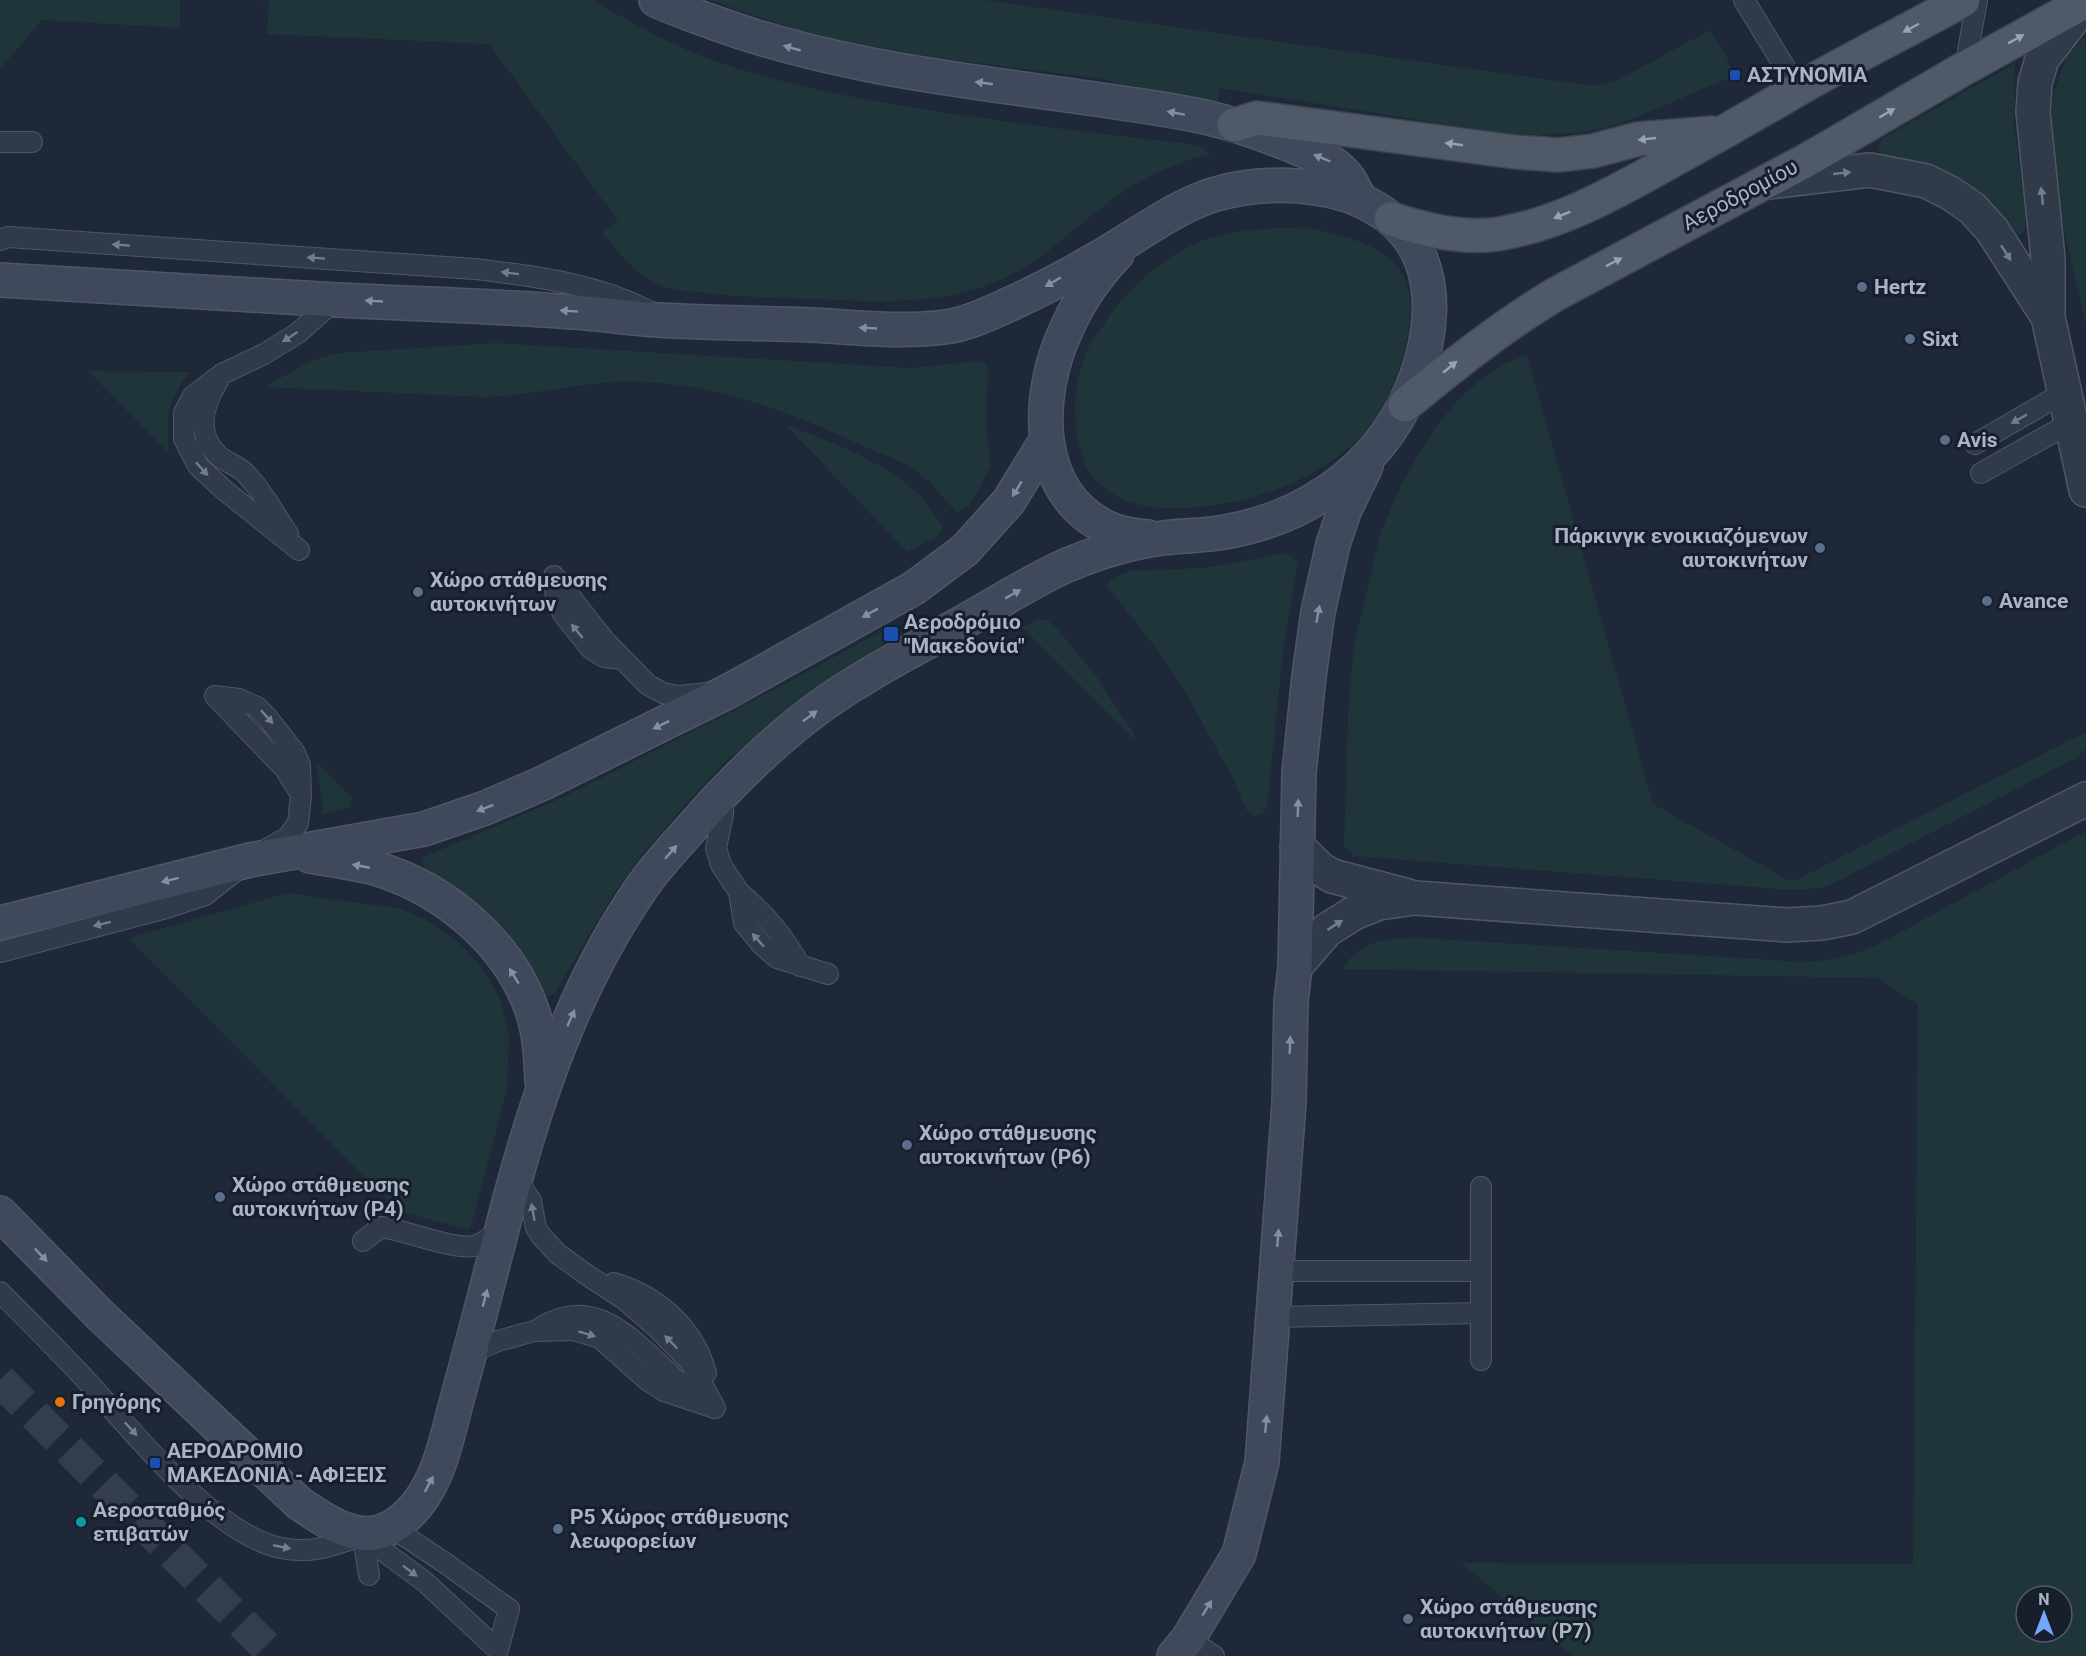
<svg xmlns="http://www.w3.org/2000/svg" width="2086" height="1656" viewBox="0 0 2086 1656" font-family="Roboto,sans-serif">
  <style>
    .green { fill: #203539; fill-rule: evenodd }
    .lines { fill: none; stroke-linecap: round; stroke-linejoin: round }
    .secondary-tunnel { stroke: #333d4d; stroke-width: 33; stroke-dasharray: 33 16; stroke-linecap: butt }
    .lane-casing { stroke: #4f5766; stroke-width: 22 }
    .street-casing { stroke: #4f5766; stroke-width: 36 }
    .secondary-casing { stroke: #4f5766; stroke-width: 36 }
    .primary-casing { stroke: #3b4351; stroke-width: 36 }
    .lane { stroke: #313a48; stroke-width: 20 }
    .street { stroke: #313a48; stroke-width: 33 }
    .secondary { stroke: #3f495b; stroke-width: 33 }
    .primary { stroke: #4f5968; stroke-width: 33 }
    .oneway { fill: #99a2b2 }
    .oneway2 { fill: #858fa0 }
    .oneway3 { fill: #747d8d }
    .transit-dot { fill: #1a4fb4; stroke: #171f2c; stroke-width: 2 }
    .service-dot { fill: #5c6f8a; stroke: #171f2c; stroke-width: 2 }
    .food-dot { fill: #e8710a; stroke: #171f2c; stroke-width: 2 }
    .culture-dot { fill: #0f9aa8; stroke: #171f2c; stroke-width: 2 }
    .labels { text-anchor: middle; dominant-baseline: central; stroke-width: 6; stroke-linejoin: round; paint-order: stroke }
    .poi-label { font-size: 21px; font-weight: bold; fill: #abb4c5; stroke: #171f2c; text-anchor: start }
    .street-label { font-size: 21px; fill: #abb4c5; stroke: #171f2c }
  </style>
  <rect width="100%" height="100%" fill="#1e2838"/>
  <path class="green" d="M0,0h180v28l-138,-8 -42,49z
    M243,0h350c41,25 84,48 130,64 79,26 162,40 245,52 76,11 153,20 230,29l13,9c-32,7 -63,21 -91,40 -37,25 -69,60 -109,81 -71,36 -150,25 -227,23 -29,-1 -58,-2 -86,-6 -9,-1 -19,-1 -27,-3 -31,-8 -50,-34 -69,-57l16,-11 -129,-177 -222,-10 2,-33z
    M710,0h274l609,86 25,-6 92,-50 15,22 8,24 -105,45 -28,8 -23,4 -48,2 -23,-1 -286,-46 -2,16 -128,-27 -160,-20 -112,-20z
    M2086,36v290l-22,-96 -13,-75 1,-57 15,-43z
    M2015,63l-1,61 12,94 -1,10 -3,6 -6,1 -131,-77 -5,-4 -2,-6 4,-9z
    M1305,227c31,7 77,15 96,45 21,32 1,95 -14,127 -9,18 -22,35 -36,47 -49,43 -124,65 -188,62 -30,-1 -58,-13 -76,-38 -2,-4 -3,-10 -5,-14 -11,-36 -9,-76 7,-110 3,-6 8,-11 11,-16 5,-7 9,-14 14,-21 14,-18 36,-37 54,-50 41,-30 89,-30 137,-32z
    M496,343l415,25 68,-7 7,2 3,9 -3,21v36l5,37 -20,37 -14,10c-11,-12 -28,-34 -41,-42 -15,-11 -36,-17 -53,-25 -77,-36 -158,-67 -245,-64 -44,2 -87,13 -131,15l-223,-10 47,-26 27,-8z
    M1527,355l126,449 139,78 294,-150v17l-12,10 -240,124 -13,5 -29,2 -438,-34 -10,-10 4,-129 6,-73 27,-112 22,-51 31,-52 25,-30 22,-20 25,-16z
    M88,371l102,1c-24,30 -24,44 -21,81z
    M786,425c43,15 109,41 139,76 7,9 12,18 19,27l-8,9 -29,15z
    M1287,553l11,9 -14,80 -17,165 -5,7 -9,2 -8,-8 -11,-28 -51,-92 -31,-45 -45,-57 6,-8 17,-7 73,-3z
    M1038,620h8l8,5 42,51 38,58 1,6 -113,-113z
    M890,627l5,9 -166,122 -35,37 -50,57 -29,40 -61,102 -7,2 -7,-2 -74,-93 -42,-34 -2,-5 2,-5 135,-58 186,-94z
    M316,761l36,37 -2,9 -28,7v-16z
    M2079,835h7v821h-513l-112,-93 452,1 5,-560 -40,-26 -535,-9c18,-32 49,-31 81,-31l378,24c27,-1 51,-6 75,-17zM2026,1596h36v36h-36z
    M288,893l114,16 30,14 23,16 19,19 11,14 16,29 8,34 -2,54 -37,141 -65,-17 -6,-3 -27,-25 -243,-247z"/>
  <g class="lines">
    <path class="secondary-tunnel" d="M0,1380l275,276"/>
    <g class="lane-casing">
      <path id="lane" d="M1744,0l54,89
        M1965,68l12,-68
        M0,142h32
        M0,240l8,-3 467,32c58,7 126,15 177,44
        M218,381c-15,24 -23,54 1,75 8,7 20,10 27,18 17,17 29,41 42,60
        M1975,444l88,-51
        M1981,473l89,-50
        M299,550l-76,-61 -25,-23 -14,-27v-26l9,-17 29,-22 42,-20 34,-21 37,-33
        M554,576l51,65 43,44 15,8 15,3 31,-3
        M554,579l2,18 7,17 28,35 13,8 18,2
        M215,696l24,3 18,8 10,10 28,36 5,12 1,31 -3,27 -10,14 -21,12
        M215,696l70,73 15,24
        M723,792v22l-7,34 5,17 18,27 5,31 18,22 15,13 51,16
        M739,892c27,23 44,43 61,74
        M0,952l166,-44 39,-13 33,-26
        M516,1178l15,23 5,27 6,9 16,17 29,21 38,25 32,28 33,34 25,46
        M1481,1187v173
        M363,1241l18,-14c24,3 72,23 93,19 10,-2 20,-12 28,-18
        M1275,1271h206
        M614,1283c44,13 80,45 92,90
        M0,1292c29,29 58,58 86,88 47,51 127,154 195,168 30,6 51,-2 80,-12
        M1273,1317l208,-4
        M540,1328c55,-35 92,12 131,47 9,9 20,15 30,22
        M470,1353l28,-12 36,-10 39,-1 27,8 47,42 17,11 51,17
        M363,1536l62,46 73,68 11,-41 -64,-46 -54,-36
        M363,1536l6,39
        M1181,1643l7,-4 26,17"/>
    </g>
    <g class="street-casing">
      <path id="street" d="M2086,2l-44,57 -7,24 -2,29 15,146v59l38,173
        M1768,182l102,-12 56,11 24,12 22,15 20,22 56,87
        M1297,846l22,22 13,8 76,20
        M1295,967l32,-37 27,-17 25,-10 36,-5 371,27 36,-2 30,-6 234,-118"/>
    </g>
    <g class="secondary-casing">
      <path id="secondary" d="M656,0c19,9 40,16 59,23 120,44 247,57 373,75 40,6 81,11 121,20 41,10 84,27 123,45 15,10 20,20 28,37
        M1117,254c-21,22 -39,48 -51,76 -31,66 -34,167 46,200 11,5 25,6 36,7
        M0,280c112,6 225,14 337,20 79,4 158,6 237,12 28,2 56,6 84,8 50,3 101,3 152,5 44,2 90,8 135,2 22,-3 43,-13 63,-22 46,-21 91,-46 133,-73 24,-15 48,-30 75,-38 42,-12 93,-12 134,2 26,10 51,26 65,51 22,39 16,90 1,131 -29,82 -101,137 -186,153 -23,5 -45,4 -67,7 -33,4 -67,15 -98,28 -35,16 -69,38 -103,57 -34,19 -70,37 -103,58 -60,35 -120,92 -165,144 -18,21 -39,42 -54,65 -70,102 -109,224 -139,343 -14,54 -28,109 -43,163 -10,36 -17,80 -42,110 -40,47 -75,26 -117,-3l-199,-188 -100,-102
        M310,856c23,4 46,7 68,13 68,21 132,75 155,144 7,22 8,45 9,68
        M0,923l250,-63 174,-31 61,-21 56,-24 188,-93 185,-103 51,-38 44,-49 38,-62
        M1174,1656l14,-17 51,-85 23,-92 27,-359 2,-101 4,-35 4,-194 10,-97 9,-64 15,-68 12,-35 21,-43"/>
    </g>
    <g class="primary-casing">
      <path id="primary" d="M1234,125l23,-7 258,34 43,3 35,-4 45,-12 74,-6
        M1391,219c34,11 70,20 107,15 57,-9 109,-37 159,-65 46,-25 92,-51 138,-78 55,-32 112,-60 168,-91
        M1405,405c50,-41 96,-78 151,-111l251,-134 158,-92 121,-67"/>
    </g>
    <use href="#lane" class="lane"/>
    <use href="#street" class="street"/>
    <use href="#secondary" class="secondary"/>
    <use href="#primary" class="primary"/>
  </g>
  <defs><path id="oneway-solid" d="M-6-.8H1V-3.2L6.5 0L1 3.2V.8H-6Z" transform="scale(1.5)"/></defs>
  <g class="oneway">
    <use href="#oneway-solid" transform="translate(1911 28) rotate(152)"/>
    <use href="#oneway-solid" transform="translate(2016 39) rotate(-29)"/>
    <use href="#oneway-solid" transform="translate(1887 113) rotate(-30)"/>
    <use href="#oneway-solid" transform="translate(1647 139) rotate(174)"/>
    <use href="#oneway-solid" transform="translate(1454 144) rotate(-172)"/>
    <use href="#oneway-solid" transform="translate(1562 215) rotate(158)"/>
    <use href="#oneway-solid" transform="translate(1614 262) rotate(-28)"/>
    <use href="#oneway-solid" transform="translate(1450 367) rotate(-40)"/>
  </g>
  <g class="oneway2">
    <use href="#oneway-solid" transform="translate(792 48) rotate(-164)"/>
    <use href="#oneway-solid" transform="translate(984 83) rotate(-172)"/>
    <use href="#oneway-solid" transform="translate(1176 113) rotate(-170)"/>
    <use href="#oneway-solid" transform="translate(1322 158) rotate(-157)"/>
    <use href="#oneway-solid" transform="translate(1053 282) rotate(150)"/>
    <use href="#oneway-solid" transform="translate(374 301) rotate(-177)"/>
    <use href="#oneway-solid" transform="translate(569 311) rotate(-176)"/>
    <use href="#oneway-solid" transform="translate(868 328) rotate(-177)"/>
    <use href="#oneway-solid" transform="translate(1017 489) rotate(121)"/>
    <use href="#oneway-solid" transform="translate(1013 594) rotate(-29)"/>
    <use href="#oneway-solid" transform="translate(870 613) rotate(151)"/>
    <use href="#oneway-solid" transform="translate(1318 614) rotate(-80)"/>
    <use href="#oneway-solid" transform="translate(810 716) rotate(-37)"/>
    <use href="#oneway-solid" transform="translate(661 725) rotate(154)"/>
    <use href="#oneway-solid" transform="translate(485 808) rotate(159)"/>
    <use href="#oneway-solid" transform="translate(1298 808) rotate(-88)"/>
    <use href="#oneway-solid" transform="translate(671 852) rotate(-49)"/>
    <use href="#oneway-solid" transform="translate(361 866) rotate(-169)"/>
    <use href="#oneway-solid" transform="translate(170 880) rotate(166)"/>
    <use href="#oneway-solid" transform="translate(514 976) rotate(-121)"/>
    <use href="#oneway-solid" transform="translate(571 1018) rotate(-66)"/>
    <use href="#oneway-solid" transform="translate(1290 1045) rotate(-88)"/>
    <use href="#oneway-solid" transform="translate(1278 1238) rotate(-85)"/>
    <use href="#oneway-solid" transform="translate(41 1255) rotate(46)"/>
    <use href="#oneway-solid" transform="translate(485 1298) rotate(-75)"/>
    <use href="#oneway-solid" transform="translate(1266 1424) rotate(-85)"/>
    <use href="#oneway-solid" transform="translate(429 1484) rotate(-62)"/>
    <use href="#oneway-solid" transform="translate(1207 1608) rotate(-59)"/>
  </g>
  <g class="oneway3">
    <use href="#oneway-solid" transform="translate(1842 173) rotate(-6)"/>
    <use href="#oneway-solid" transform="translate(2042 196) rotate(-96)"/>
    <use href="#oneway-solid" transform="translate(121 245) rotate(-176)"/>
    <use href="#oneway-solid" transform="translate(2006 253) rotate(57)"/>
    <use href="#oneway-solid" transform="translate(316 258) rotate(-176)"/>
    <use href="#oneway-solid" transform="translate(510 273) rotate(-173)"/>
    <use href="#oneway-solid" transform="translate(290 337) rotate(147)"/>
    <use href="#oneway-solid" transform="translate(2019 419) rotate(151)"/>
    <use href="#oneway-solid" transform="translate(202 469) rotate(48)"/>
    <use href="#oneway-solid" transform="translate(577 631) rotate(-129)"/>
    <use href="#oneway-solid" transform="translate(267 717) rotate(48)"/>
    <use href="#oneway-solid" transform="translate(102 924) rotate(166)"/>
    <use href="#oneway-solid" transform="translate(1335 925) rotate(-33)"/>
    <use href="#oneway-solid" transform="translate(758 940) rotate(-131)"/>
    <use href="#oneway-solid" transform="translate(533 1212) rotate(-100)"/>
    <use href="#oneway-solid" transform="translate(587 1334) rotate(17)"/>
    <use href="#oneway-solid" transform="translate(671 1342) rotate(-134)"/>
    <use href="#oneway-solid" transform="translate(131 1429) rotate(47)"/>
    <use href="#oneway-solid" transform="translate(282 1547) rotate(11)"/>
    <use href="#oneway-solid" transform="translate(410 1571) rotate(37)"/>
  </g>
  <g class="transit-dot">
    <rect x="1729" y="69" width="12" height="12" rx="3"/>
    <rect x="883" y="626" width="16" height="16" rx="3"/>
    <rect x="149" y="1457" width="12" height="12" rx="3"/>
  </g>
  <g class="service-dot">
    <circle cx="1862" cy="287" r="6"/>
    <circle cx="1910" cy="339" r="6"/>
    <circle cx="1945" cy="440" r="6"/>
    <circle cx="1820" cy="548" r="6"/>
    <circle cx="418" cy="592" r="6"/>
    <circle cx="1987" cy="601" r="6"/>
    <circle cx="907" cy="1145" r="6"/>
    <circle cx="220" cy="1197" r="6"/>
    <circle cx="558" cy="1529" r="6"/>
    <circle cx="1408" cy="1619" r="6"/>
  </g>
  <circle class="food-dot" cx="60" cy="1402" r="6"/>
  <circle class="culture-dot" cx="81" cy="1522" r="6"/>
  <g class="labels">
    <g class="poi-label">
      <text x="1747" y="75">ΑΣΤΥΝΟΜΙΑ</text>
      <text x="1874" y="287">Hertz</text>
      <text x="1922" y="339">Sixt</text>
      <text x="1957" y="440">Avis</text>
      <text x="1808" y="536" text-anchor="end">Πάρκινγκ ενοικιαζόμενων<tspan x="1808" dy="24">αυτοκινήτων</tspan></text>
      <text x="430" y="580">Χώρο στάθμευσης<tspan x="430" dy="24">αυτοκινήτων</tspan></text>
      <text x="1999" y="601">Avance</text>
      <text x="904" y="622">Αεροδρόμιο<tspan x="904" dy="24">"Μακεδονία"</tspan></text>
      <text x="919" y="1133">Χώρο στάθμευσης<tspan x="919" dy="24">αυτοκινήτων (P6)</tspan></text>
      <text x="232" y="1185">Χώρο στάθμευσης<tspan x="232" dy="24">αυτοκινήτων (P4)</tspan></text>
      <text x="72" y="1402">Γρηγόρης</text>
      <text x="167" y="1451">ΑΕΡΟΔΡΟΜΙΟ<tspan x="167" dy="24">ΜΑΚΕΔΟΝΙΑ - ΑΦΙΞΕΙΣ</tspan></text>
      <text x="93" y="1510">Αεροσταθμός<tspan x="93" dy="24">επιβατών</tspan></text>
      <text x="570" y="1517">P5 Χώρος στάθμευσης<tspan x="570" dy="24">λεωφορείων</tspan></text>
      <text x="1420" y="1607">Χώρο στάθμευσης<tspan x="1420" dy="24">αυτοκινήτων (P7)</tspan></text>
    </g>
    <g class="street-label">
      <text transform="translate(1740 195) rotate(-28)">Αεροδρομίου</text>
    </g>
  </g>
  <g transform="translate(2044 1614)"><circle r="28" fill="#171f2c" stroke="#525b69" stroke-width="1.5"/>
  <path d="M0-4.5L10 22L0 15L-10 22Z" fill="#76a7ff"/>
  <text y="-9" font-size="16" font-weight="bold" text-anchor="middle" fill="#abb4c5">N</text>
  </g>
</svg>
